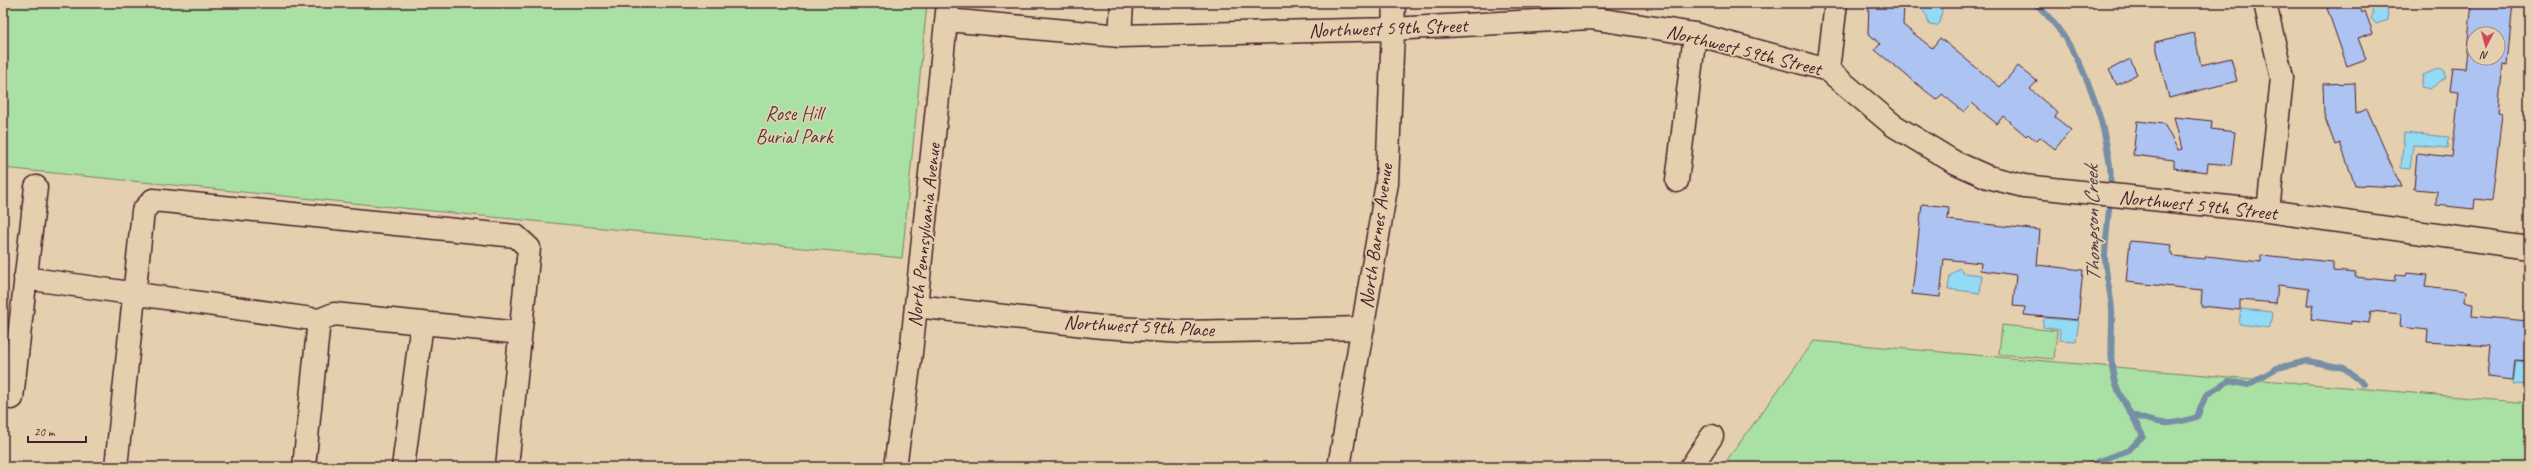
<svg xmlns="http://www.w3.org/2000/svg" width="2532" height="470" viewBox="0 0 2532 470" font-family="Caveat,sans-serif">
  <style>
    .green { fill: #a9e0a4; stroke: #7a8068 }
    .water { fill: #93daf4; stroke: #768fa4 }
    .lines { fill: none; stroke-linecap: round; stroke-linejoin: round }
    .stream { stroke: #768fa4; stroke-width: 6 }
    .building { fill: #adc4f2; stroke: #4a1f2b; fill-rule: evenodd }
    .minor-casing { stroke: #4a1f2b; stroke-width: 25 }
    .major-casing { stroke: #4a1f2b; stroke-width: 25 }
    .minor { stroke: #e4d0ae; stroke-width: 22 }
    .major { stroke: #e4d0ae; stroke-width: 22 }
    .labels { text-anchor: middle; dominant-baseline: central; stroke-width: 3.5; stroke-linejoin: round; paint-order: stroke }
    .street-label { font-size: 20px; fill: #4a1f2b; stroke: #e4d0ae }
    .park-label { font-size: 20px; fill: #583c3d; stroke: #e4d0ae }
    .water-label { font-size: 21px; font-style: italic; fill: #553b49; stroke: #e4d0ae }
  </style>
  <rect width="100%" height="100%" fill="#e4d0ae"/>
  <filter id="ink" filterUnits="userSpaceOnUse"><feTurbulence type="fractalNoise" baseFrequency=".025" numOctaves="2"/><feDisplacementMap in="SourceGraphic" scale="8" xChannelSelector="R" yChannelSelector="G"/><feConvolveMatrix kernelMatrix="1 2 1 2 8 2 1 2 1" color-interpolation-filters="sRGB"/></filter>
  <g filter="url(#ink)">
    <path class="green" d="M3,3h924l-25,255 -899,-90z
      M2002,325l55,6 -3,28 -55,-5z
      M1814,341l715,62v64h-807z"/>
    <path class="water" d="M1921,3h22l-3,20 -4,3 -7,-1 -2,-9 -6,-7z
      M2370,3h17l1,17 -12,4 -5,-6 2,-4z
      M2440,68l5,3 1,6 -16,12 -9,-2 2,-12z
      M2404,133l45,4 -1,11 -35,-3 -3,24 -9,-1z
      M1959,268l4,5 19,2 -2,18 -32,-4 2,-13z
      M2241,309l31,3 -2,16 -31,-4z
      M2046,318l33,3 -3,20 -17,-1 1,-10 -17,-3v-6z
      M2516,361l13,1v23l-16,-1z"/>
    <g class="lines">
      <path class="stream" d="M2035,3c44,40 67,105 75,162 3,26 -4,63 -5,91 0,18 6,36 7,54 1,25 -4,50 4,75 6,17 19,34 27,51l-14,14 -45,17
        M2133,415c28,10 35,11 64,2l9,-22 23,-14 19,4 29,-17 31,-7 36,7 20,16"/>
    </g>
    <path class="building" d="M1869,3h35l-1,22 29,23 8,-10 60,49 18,-21 19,15 -7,8 28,24 -3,4 16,13 -16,19 -15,-12 -4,4 -8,-7 -2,2 -23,-20 -6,8 -25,-21 -8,9 -22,-18 -5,6 -62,-50 5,-6 -12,-11z
      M2340,3h19l3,10 3,-2 8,22 -15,5 8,21 -19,7 -20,-58z
      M2472,3h41l-6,62 -4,-1 -5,48 4,1 -10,88 -17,-2 -1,10 -38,-4 1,-14 -23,-2 3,-36 35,4 7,-65 -9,-1 3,-23 12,1zM2474,34h24v24h-24z
      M2194,33l7,32 30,-7 6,23 -68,17 -14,-56z
      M2130,59l7,15 -20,11 -8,-15z
      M2355,83l1,31 11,-5 34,78 -46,-2 -15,-42 -5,2 -11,-30 -1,-31z
      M2174,117l38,4 -1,8 24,3 -4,33 -23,-2 -1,9 -33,-4v-8l-41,-5 4,-34 27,3 14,26 4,-1z
      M1922,204l27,3 -1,13 92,10 -3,35 46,5 -5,50 -54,-5 1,-8 -12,-1 3,-31 -36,-5 1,-7 -37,-4 -4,38 -28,-3z
      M2130,241l42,4 -1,7 2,1v3l32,3 1,-3 55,6v-7l72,7v9l23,2 -1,4 40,4 1,-6 10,1 1,-3 20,2 -2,11 41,5 -1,11 8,1 -1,13 56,5 1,40 -14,-1 -2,20 -26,-3 3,-31 -63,-4 1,-12 -28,-3 1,-13 -30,-3 -2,12 -18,-2v3l-40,-5 2,-14h-6l2,-16 -31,-4 -2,18 -36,-3v10l-39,-4 1,-16 -76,-8z"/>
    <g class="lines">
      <g class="minor-casing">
        <path id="minor" d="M2265,3l17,75 -14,133
          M947,20l173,16 272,-7 198,-11 105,16 133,36 65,55 61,37 34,15 36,9 244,25 261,37
          M1120,36l2,-33
          M1828,70l8,-67
          M1677,181l18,-147
          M25,278l294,42
          M916,306l186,21 82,5 179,-4
          M12,398l24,-211
          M116,467l27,-256 10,-11 363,36 13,12 -22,219
          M304,467l15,-147 15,-6 186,19
          M403,467l19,-144
          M1339,467l48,-284 7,-180
          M1691,467l21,-31"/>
      </g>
      <g class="major-casing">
        <path id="major" d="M895,467l16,-114 37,-350"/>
      </g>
      <use href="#minor" class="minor"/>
      <use href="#major" class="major"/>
    </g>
  </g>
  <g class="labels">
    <g class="street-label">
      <text transform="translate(1388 28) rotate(-2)">Northwest 59th Street</text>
      <text transform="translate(1744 50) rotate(14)">Northwest 59th Street</text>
      <text transform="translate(2198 205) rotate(6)">Northwest 59th Street</text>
      <text transform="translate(924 235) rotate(-84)">North Pennsylvania Avenue</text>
      <text transform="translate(1376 236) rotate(-82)">North Barnes Avenue</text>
      <text transform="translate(1139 326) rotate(3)">Northwest 59th Place</text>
    </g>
    <g class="park-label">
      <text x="794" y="113">Rose Hill<tspan x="794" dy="23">Burial Park</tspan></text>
    </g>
    <g class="water-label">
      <text transform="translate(2092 224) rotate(-91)">Thompson Creek</text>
    </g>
  </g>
  <rect width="2532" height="470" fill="none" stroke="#e4d0ae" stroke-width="16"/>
  <rect x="8" y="8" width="2516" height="454" fill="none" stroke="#4a1f2b" stroke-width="1.5" filter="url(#ink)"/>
  <g transform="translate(2486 46) rotate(186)"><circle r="19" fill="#e4d0ae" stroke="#a6897a"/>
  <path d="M0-3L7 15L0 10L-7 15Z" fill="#d1495b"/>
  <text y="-6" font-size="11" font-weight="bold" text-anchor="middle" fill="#4a1f2b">N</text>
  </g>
  <path d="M28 436v6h58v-6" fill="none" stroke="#4a1f2b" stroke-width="2"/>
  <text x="34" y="436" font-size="12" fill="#4a1f2b" stroke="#e4d0ae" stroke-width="3" paint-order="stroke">20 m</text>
</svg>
